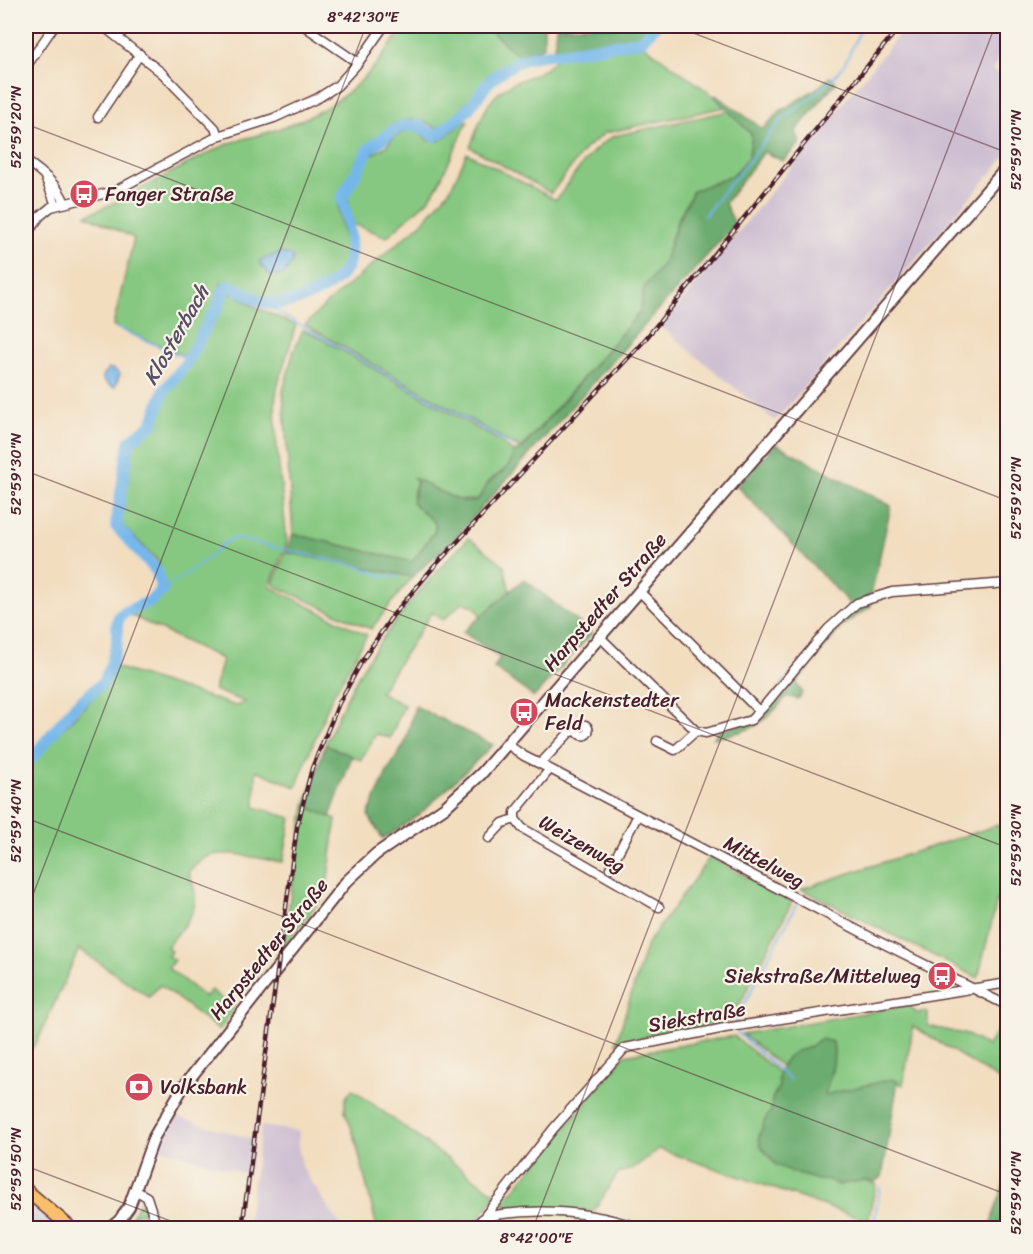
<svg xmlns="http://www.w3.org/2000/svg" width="1033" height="1254" viewBox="0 0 1033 1254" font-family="Sriracha,sans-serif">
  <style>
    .industrial { fill: #cebed1 }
    .green { fill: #86c881; stroke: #687456; stroke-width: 1.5 }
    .forest { fill: #6cac6f; stroke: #5b664d; stroke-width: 1.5 }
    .water { fill: #75b7ea; stroke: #606b8a; stroke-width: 1.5 }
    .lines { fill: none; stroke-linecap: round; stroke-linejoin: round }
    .stream { stroke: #75b7ea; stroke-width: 2 }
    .river { stroke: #75b7ea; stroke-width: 12 }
    .minor-casing { stroke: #633c41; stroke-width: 11 }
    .tertiary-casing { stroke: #633c41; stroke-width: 14 }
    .primary-casing { stroke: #633c41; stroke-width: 15 }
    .minor { stroke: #fff; stroke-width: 8 }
    .tertiary { stroke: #fff; stroke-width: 10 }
    .primary { stroke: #f9bf6c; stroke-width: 12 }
    .rail-casing { stroke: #4a1f2b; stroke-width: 4.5 }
    .rail { stroke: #f7f3e8; stroke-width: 2; stroke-dasharray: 7; stroke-linecap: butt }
    .ticks { fill: none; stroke: #4a1f2b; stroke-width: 1.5; stroke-opacity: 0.45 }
    .labels { text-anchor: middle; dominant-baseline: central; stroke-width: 4.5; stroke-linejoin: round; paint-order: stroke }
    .poi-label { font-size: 20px; fill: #4a1f2b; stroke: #f7f3e8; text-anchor: start }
    .street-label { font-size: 20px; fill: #4a1f2b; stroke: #f7f3e8 }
    .water-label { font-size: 21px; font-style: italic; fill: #574d64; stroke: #f7f3e8 }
    .neatline { fill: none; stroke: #4a1f2b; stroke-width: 2 }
    .ticks-label { font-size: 15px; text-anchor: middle; fill: #4a1f2b }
  </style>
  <rect width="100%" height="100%" fill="#f7f3e8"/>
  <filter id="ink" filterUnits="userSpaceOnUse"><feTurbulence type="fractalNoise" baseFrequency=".0167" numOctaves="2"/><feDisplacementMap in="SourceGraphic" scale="12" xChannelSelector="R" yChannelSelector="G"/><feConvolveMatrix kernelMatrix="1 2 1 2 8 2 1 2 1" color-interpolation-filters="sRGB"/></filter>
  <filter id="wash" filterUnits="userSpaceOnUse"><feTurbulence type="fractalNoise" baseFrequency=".008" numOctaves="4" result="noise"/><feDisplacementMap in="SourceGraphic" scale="24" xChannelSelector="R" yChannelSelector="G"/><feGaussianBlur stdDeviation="1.35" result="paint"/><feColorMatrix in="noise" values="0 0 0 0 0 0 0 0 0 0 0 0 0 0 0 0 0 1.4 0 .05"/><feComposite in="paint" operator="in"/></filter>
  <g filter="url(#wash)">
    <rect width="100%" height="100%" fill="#f2ddbf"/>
    <path class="industrial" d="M906,26h101v20l-11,14 2,3 -6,6 8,7 5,22 2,3v54l-232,266 -114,-94z
      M171,1115l83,25 -5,35 -94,-29z
      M261,1126l38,5 -1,15 4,21 40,61h-95z
      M26,1200l12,9 23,19h-35z"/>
    <path class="green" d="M403,26h82l35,31c-14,10 -31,19 -42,32 -14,16 -22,29 -42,39 -13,-10 -34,-11 -47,0 -4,4 -6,8 -10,10 -5,3 -8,4 -12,8 -8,10 -14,24 -20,37 -3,6 -9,14 -9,21 0,23 17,45 3,68 -22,17 -54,35 -82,26 -15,-5 -21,-17 -38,-15l-7,22 -30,51 -71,-30 21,-88 -48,-23c50,-19 93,-50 142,-71 14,-6 30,-8 44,-13 63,-20 98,-50 131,-105z
      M642,44l72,52 11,11 -120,26 -20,16 -34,44 -81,-46c8,-20 14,-43 32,-57 17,-14 44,-13 55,-34z
      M729,111l23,24 -3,21 -15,19 -41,16 -16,30 -13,41 -20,26 -4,24 -119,137 -216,-124 21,-21 98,-83 27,-33 16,-35 89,47c17,-22 32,-50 58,-64z
      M465,121h3l-30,64 -9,14 -42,38 -34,-13 -5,-26 11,-23 12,-20 14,-8 10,-11 11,-5 12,-1 11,11h10z
      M226,294h9l20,13 41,18 -18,59 -3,17 1,37 11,105 -17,42 2,3 95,47 -37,66 -34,86 -40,-17 -1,37 36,11 -8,44c-23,-2 -54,-14 -76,-5 -7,3 -13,10 -19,15 18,37 0,46 -21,75l4,4 -3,5 6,4 -6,8 37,29 6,-7 24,19 -16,21 -59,-45 -11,12 -70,-48 -42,93 -11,12v-286l79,-83 7,-19 124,40 9,-4 -31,-12 8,-31 -92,-44 20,-9 17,-17 -9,-28 -37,-37 10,-81 22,-17 16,-34 20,-27z
      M303,330l14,6 183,105 13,11c-2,23 -14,19 -25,31 -5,5 -6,12 -11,17h-19l-43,-21 2,2 -5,15 4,11 10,6 9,10v8l-23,31 -119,-28 -10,-143 11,-41z
      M469,538l35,27 6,27 -29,24 -6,-9 -12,-5 -20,18 -11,-8 -52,80 24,13 -14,33 -14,-4 -15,26 -36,-15c14,-31 27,-62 46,-90 26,-39 64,-84 98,-117z
      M286,552l126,25 -41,52 -96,-43 -2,-3z
      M305,806l31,13 -10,74 -44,56z
      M998,825l8,38 -28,115 -177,-89z
      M710,857l82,45 -61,119 -115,22 31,-99z
      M910,1005l6,8 12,-1v14l39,9 21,11 19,-32v71l-94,-59 -10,59 -11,-5 -68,15c7,-18 12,-34 9,-53l-13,-3 -14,10 -10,3 -8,5 -7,9 -39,-32z
      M734,1036l45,37v13l-7,13 -1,12 -6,9 -5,25 15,19 23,10 20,6 9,-1 11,6 27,-5 11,4 -8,37 -209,-72 -27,20 -14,4 -24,38 -85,-3 -6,-5 122,-148z
      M352,1089l145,106 -24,30 -5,3h-91l-22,-90 -10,-27v-12z
      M140,1203l5,1 4,7 -15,4 -4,13h-7z"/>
    <path class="forest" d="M485,26h59v20l-24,11z
      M556,26h96l-12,14 -86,11z
      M830,77l6,5 -40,49 4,12 -17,18 -19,-9 -39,51 10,21 -283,317 -40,36 -126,-25 7,-18 119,28 23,-31v-8l-23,-21 5,-20 -3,-4c14,6 50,32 64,21 6,-5 7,-14 13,-19 11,-9 20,-11 22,-28l9,-3 118,-137 4,-24 20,-26 14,-41 15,-30 41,-16 15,-19 3,-21 -38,-39 2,-1 47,34 17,-18 39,-24z
      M776,444l115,62 -19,85 -1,15 -29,20 -44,54 -1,4 5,8 -2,5 -3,2 -10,-3c-25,30 -34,35 -73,42l3,-6 34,-11 77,-90 24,-22 -5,-8 -110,-115z
      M524,579l68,54 -58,64 -40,-29 6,-10 -37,-26z
      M415,706l78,39 -74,70 -36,24 -15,-24 19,-43 18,-29z
      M325,745l27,11 -22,61 -25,-11z
      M820,1039l13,3c3,19 -3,35 -9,53l68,-16 6,2 -16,96 -8,5 -9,-2 -27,5 -11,-6 -9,1 -20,-6 -22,-9 -16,-20 -1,-9 6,-16 6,-9 1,-12 7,-13 -1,-9 3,-11 7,-9 8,-6 10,-2z
      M1007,1174v54h-18z"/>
    <path class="water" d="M281,253l12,3 -1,7 -9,12h-13l-10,-11v-4z
      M108,369h5l7,5 -5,13 -4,-1 -8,-6v-4z"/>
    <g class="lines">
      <path class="stream" d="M704,216l79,-98 26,-18 26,-24 10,-13 17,-37
        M269,303l4,6 34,20 206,117
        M117,328l71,31
        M162,591l51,-37 8,-9 13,-7 126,29 22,9 16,1
        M735,1022l62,-119
        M737,1032l53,48
        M873,1228l7,-41"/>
      <path class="river" d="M26,765l49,-59 29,-24 8,-20 5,-19v-18l2,-9 8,-5 22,-9 13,-11 -5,-20 -41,-45 13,-84 23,-18 12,-33 23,-29 24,-45 7,-9 6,-18 5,-4c13,4 24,14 38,17 23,4 69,-14 80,-37 8,-17 0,-50 -5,-68l27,-49 22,-17 11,-6h17l16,10c12,-8 23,-16 33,-27 8,-9 14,-20 23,-29 16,-15 41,-27 63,-26l87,-13 14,-15"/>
    </g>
  </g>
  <g filter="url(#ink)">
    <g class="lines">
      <g class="minor-casing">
        <path id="minor" d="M103,26l59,47 53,55 3,8
          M304,26l54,37
          M118,37l9,-11
          M26,67l28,-41
          M98,117l42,-63
          M26,161c16,11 32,24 39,42
          M45,177l11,28
          M26,235l14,-19 11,-9 64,-16 103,-55 56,-18 44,-20 19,-12 21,-23 26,-37
          M639,591l120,120
          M599,636l97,95 10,2 45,-13 14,-15 63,-76 29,-26 35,-11 116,-9
          M577.5 730a5.5 5.5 0 1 1 11 0a5.5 5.5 0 1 1-11 0Z
          M657,741l18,9 21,-19
          M507,744l17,12 26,13 332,174 126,63
          M540,764l29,-31 9,-3
          M550,769l-35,43v7l7,9 137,79
          M489,838l14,-15 12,-4
          M610,868l28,-53
          M135,1190l12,7 10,31
          M484,1217c52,-10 106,-6 156,11
          M473,1228l11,-11 70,-89 71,-80 100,-20 283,-45"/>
      </g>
      <g class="tertiary-casing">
        <path id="tertiary" d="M110,1228l9,-7 10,-14 25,-70 29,-50 163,-205 30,-28 69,-47 36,-33 527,-608"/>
      </g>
      <g class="primary-casing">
        <path id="primary" d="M26,1190l45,38"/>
      </g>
      <use href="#minor" class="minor"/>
      <use href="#tertiary" class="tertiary"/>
      <use href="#primary" class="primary"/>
      <g class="rail-casing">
        <path id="rail" d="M242,1228l55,-401 15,-59 27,-65 23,-42 31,-46 38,-45 212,-228 257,-316"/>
      </g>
      <use href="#rail" class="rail"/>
    </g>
  </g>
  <path class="ticks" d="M675,26l333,127M26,124l982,377M26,471l982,377M26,818l982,377M26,913l340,-887M26,1166l163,62M533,1228l462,-1202"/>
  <defs>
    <g id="bus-disc" transform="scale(1.5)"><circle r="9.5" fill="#d1495b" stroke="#f7f3e8"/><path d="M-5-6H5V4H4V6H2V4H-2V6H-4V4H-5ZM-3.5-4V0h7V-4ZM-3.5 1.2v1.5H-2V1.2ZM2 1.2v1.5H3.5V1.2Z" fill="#fff"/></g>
    <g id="bank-disc" transform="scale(1.5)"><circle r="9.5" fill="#d1495b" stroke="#f7f3e8"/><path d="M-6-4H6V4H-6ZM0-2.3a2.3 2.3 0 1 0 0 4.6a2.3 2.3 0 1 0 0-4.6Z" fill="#fff"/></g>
  </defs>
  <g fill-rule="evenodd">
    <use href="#bus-disc" x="84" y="194"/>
    <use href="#bus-disc" x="524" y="712"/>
    <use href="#bus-disc" x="942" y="976"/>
    <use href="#bank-disc" x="139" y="1087"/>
  </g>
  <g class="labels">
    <g class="poi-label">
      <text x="105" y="194">Fanger Straße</text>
      <text x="545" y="700">Mackenstedter<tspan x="545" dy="23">Feld</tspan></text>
      <text x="921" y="976" text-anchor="end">Siekstraße/Mittelweg</text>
      <text x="160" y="1087">Volksbank</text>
    </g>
    <g class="street-label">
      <text transform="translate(605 602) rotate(-49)">Harpstedter Straße</text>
      <text transform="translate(582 844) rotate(30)">Weizenweg</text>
      <text transform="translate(764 862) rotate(28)">Mittelweg</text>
      <text transform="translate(269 949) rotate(-51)">Harpstedter Straße</text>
      <text transform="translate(697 1017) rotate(-10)">Siekstraße</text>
    </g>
    <g class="water-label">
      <text transform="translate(176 335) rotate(-60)">Klosterbach</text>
    </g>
  </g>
  <rect width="1033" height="1254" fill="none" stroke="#f7f3e8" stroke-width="66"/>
  <rect x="33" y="33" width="967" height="1188" class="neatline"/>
  <g class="ticks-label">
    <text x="363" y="22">8°42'30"E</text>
    <text transform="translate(16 127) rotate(-90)" y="5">52°59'20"N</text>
    <text transform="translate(1016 150) rotate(-90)" y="5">52°59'10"N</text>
    <text transform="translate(16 474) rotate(-90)" y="5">52°59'30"N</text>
    <text transform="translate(1016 498) rotate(-90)" y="5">52°59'20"N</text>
    <text transform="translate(16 821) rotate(-90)" y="5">52°59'40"N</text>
    <text transform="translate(1016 845) rotate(-90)" y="5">52°59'30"N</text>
    <text transform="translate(16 1169) rotate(-90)" y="5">52°59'50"N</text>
    <text transform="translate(1016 1193) rotate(-90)" y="5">52°59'40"N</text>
    <text x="536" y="1243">8°42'00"E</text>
  </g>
</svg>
